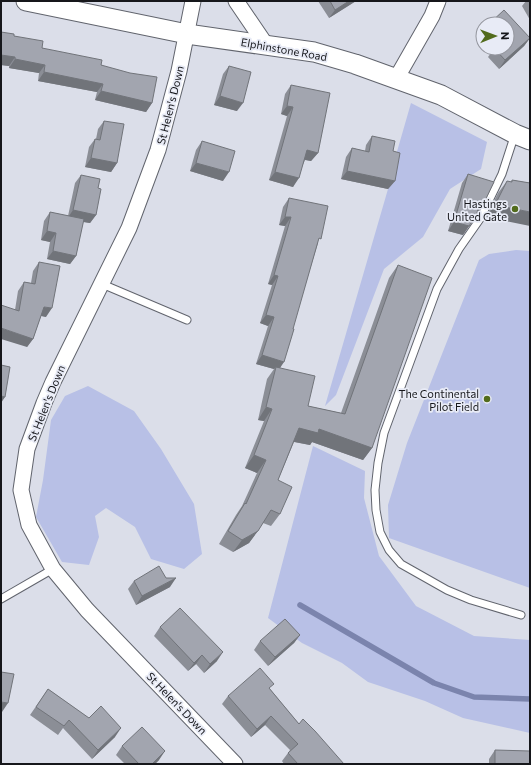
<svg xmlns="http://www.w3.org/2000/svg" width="531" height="765" viewBox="0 0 531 765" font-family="Commissioner,sans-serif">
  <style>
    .green { fill: #b8c0e6 }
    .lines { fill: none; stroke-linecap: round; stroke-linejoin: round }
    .stream { stroke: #7b84ad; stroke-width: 5.5 }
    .service-casing { stroke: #61646d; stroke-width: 9 }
    .minor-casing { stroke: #61646d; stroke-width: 17 }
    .tertiary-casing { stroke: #61646d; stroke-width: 21 }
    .service { stroke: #fff; stroke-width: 7 }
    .minor { stroke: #fff; stroke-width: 15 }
    .tertiary { stroke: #fff; stroke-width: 19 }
    .wall { fill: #8b8e96 }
    .shaded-wall { fill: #71747a }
    .building { fill: #a2a5af; stroke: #71747a }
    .poi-dot { fill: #526b1c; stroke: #e8ebf6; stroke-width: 1.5 }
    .labels { text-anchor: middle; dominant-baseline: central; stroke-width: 3.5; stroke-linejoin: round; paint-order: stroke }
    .street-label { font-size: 11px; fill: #16171b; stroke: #e8ebf6 }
    .poi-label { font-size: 11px; fill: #16171b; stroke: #e8ebf6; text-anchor: end }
  </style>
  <rect width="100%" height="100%" fill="#dbdee9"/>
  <path class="green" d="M411,103l76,39 -6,27 -31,20 -27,48 -39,32 -48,126 -11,11 63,-217 6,-27z
    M516,250l14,1v337l-141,-50 -1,-33 19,-62 72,-183 10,-6z
    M88,386l46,25 27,38 33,55 8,50 -18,15 -33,-10 -16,-32 -29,-19 -11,8 4,21 -10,28 -27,-3 -26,-45 7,-37 8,-60 14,-24z
    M313,446l52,25 -1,27 15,58 37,50 58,30 56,4v93l-67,-15 -38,-17 -57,-19 -26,-19 -40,-20 -34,-25z"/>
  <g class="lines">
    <path class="stream" d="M300,605l134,78 40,14 56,2"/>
    <g class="service-casing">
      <path id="service" d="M515,134l-13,40 -22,45 -21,30 -22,40 -53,144 -6,30 -3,27 1,20 4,22 9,18 12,14 46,26 24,10 50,15
        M102,284l85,36
        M1,599l52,-30"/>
    </g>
    <g class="minor-casing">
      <path id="minor" d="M193,1l-14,70 -21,79 -29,78 -76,154 -9,21 -17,46 -6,41 8,35 24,44 34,41 148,154
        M236,1l30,44
        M396,79l36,-63 6,-15"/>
    </g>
    <g class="tertiary-casing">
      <path id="tertiary" d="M26,1l161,33 127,18 41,12 86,31 74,39 15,6"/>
    </g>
    <use href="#service" class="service"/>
    <use href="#minor" class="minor"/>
    <use href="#tertiary" class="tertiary"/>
  </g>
  <path class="wall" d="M318,1h38l-27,17z
    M526,1h4v19l-8,-14z
    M483,31v6l-2,-2z
    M1,32l13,4 28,12 59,17 51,38 -6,9 -51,-12 2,-8 -59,-11 1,-8 -30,-5v-2l-8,-1z
    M530,38l-6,8 -25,23 -11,-12 6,-8 -1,-1h14z
    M229,66l8,45 -23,-6 9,-31z
    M291,85l27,68 -7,8 -6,-1 -12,27 -24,-7 18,-64 -6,-2 4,-20z
    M104,121l13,42 -6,9 -26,-5 4,-20 6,-8h1l2,-10z
    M372,136l21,15 2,30 -7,8 -47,-10 5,-22 6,-9 13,3 1,-6z
    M202,141l21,40 -33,-10 6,-21z
    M468,174l14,33 -19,28 -15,-4 14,-48z
    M81,175l17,13 -2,27 -6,8 -7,-1 -7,34 -6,8 -23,-5 3,-17 -9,-2 3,-19 6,-9 18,4 7,-33z
    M512,180l18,3 -44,34 12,-24 9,-12 4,1z
    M289,198l29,45 -38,125 28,38 33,7 48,-135 9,-13 -26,183 -9,12 -51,-18 -2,3 -16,-3 -16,38 2,34 -9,12 -8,-3 -14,20 -16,9 -14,-8 17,-29 6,-9 15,-33 -12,-5 19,-47 -6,-1 9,-41 7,-10 -18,-5 12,-38 -8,-3 12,-38 -4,-1 17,-58 -6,-1 4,-18z
    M39,262l7,55 -5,-1 -8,23 -6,8 -12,-37 3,-19 6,-9 7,1 2,-12z
    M134,581l36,6 -34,18 -8,-16z
    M160,627l57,34 -13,12 -8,-9 -8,7 -34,-35z
    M300,635l-6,8 -26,23 -14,-16 6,-9z
    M48,689l67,48 -23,22 -29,-31 -5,7 -28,-20z
    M270,689l29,35 45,40h-60l-2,-3 6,-8 2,-3 -25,-25 -14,12 -29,-33 6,-8z
    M122,746l37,14 -4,4h-30l-9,-9z
    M495,750l35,14h-41v-5z"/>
  <path class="shaded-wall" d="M349,1h7l-27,17 6,-8z
    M530,38l-6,8 -25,23 6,-9z
    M1,55l14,2 -6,9 -8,-1z
    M15,59l30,6 -6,8 -30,-5z
    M44,72l59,12 -6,8 -59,-11z
    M101,91l51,12 -6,9 -51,-12z
    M220,96l23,7 -6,8 -23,-6z
    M287,106l6,1 -6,9 -6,-2z
    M307,150l11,3 -7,8 -10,-2z
    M91,158l26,5 -6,9 -26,-5z
    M196,163l33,9 -6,9 -33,-10z
    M347,171l48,10 -7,8 -47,-10z
    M275,172l24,6 -6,9 -24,-7z
    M495,205l35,7v14l-44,-9z
    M479,206l3,1 -6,8z
    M73,210l23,5 -6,8 -23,-4z
    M285,217h6l-6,9 -6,-1z
    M454,222l15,4 -6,9 -15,-4z
    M47,231l9,2 -6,9 -9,-2z
    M53,251l23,5 -6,8 -23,-5z
    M274,275l4,1 -6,9 -4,-1z
    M44,307l8,1 -6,9 -8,-2z
    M266,315l8,2 -6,9 -8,-3z
    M1,328l32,11 -6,8 -26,-8z
    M262,355l22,7 -6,9 -2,-4 -2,2 -18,-5z
    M1,396l4,1 -4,6z
    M266,407l6,2 -8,12 -6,-1z
    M299,428l20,1 53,19 -9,12 -51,-18 -2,3 -20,-4z
    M254,455l12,5 -9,13 -12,-5z
    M258,531l-9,12 -16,9 9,-12z
    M176,578l-6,9 -34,18 6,-9z
    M300,635l-6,8 -26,23 7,-9z
    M223,652l-6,9 -13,12 6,-9z
    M202,655l-6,9 -8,7 6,-8z
    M1,702l7,1 -6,9h-1z
    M271,716l-6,9 -14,12 6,-8z
    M121,728l-6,9 -23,22 6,-9z
    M165,751l-6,9 -4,4h-3z"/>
  <path class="building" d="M330,1h19l-14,9z
    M504,10l26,28 -25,22 -11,-12h13v-24h-18z
    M1,32l13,2v2l29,5 -1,7 60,12 -1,5 29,8 27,4 -5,26 -51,-12 2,-7 -59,-12 1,-7 -30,-6v-2l-14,-2z
    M229,66l22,6 -8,31 -23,-7z
    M291,85l39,8 -12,60 -11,-3 -8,28 -24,-6 18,-65 -6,-1z
    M104,121l20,3 -7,39 -26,-5 4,-19 5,1z
    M372,136l23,5 -2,10 7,2 -5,28 -48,-10 5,-23 17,4z
    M202,141l33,10 -6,21 -33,-9z
    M468,174l26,8 -12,25 -3,-1 -3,10 -7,10 -15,-4z
    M81,175l19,4 -2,9 3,1 -5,26 -23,-5z
    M512,180l18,3v29l-35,-7 12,-24 5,1z
    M289,198l39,8 -7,33 -2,-1 -26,91h1l-10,33 -22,-7 12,-38 -8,-2 12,-39 -4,-1 17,-58h-6z
    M50,212l34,7 -8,37 -23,-5 3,-18 -9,-2z
    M39,262l21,4 -8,42 -8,-1 -11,32 -32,-11v-23l18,6 5,-29 11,2z
    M398,265l34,13 -60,170 -53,-19 -1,4 -19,-5 -21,52 14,7 -12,27 -9,-4 -13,21 -16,9 -14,-9 17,-28 1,1 20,-44 -12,-5 18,-46 -6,-2 10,-40 39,9 -7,30 37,8z
    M1,365l9,2 -5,30 -4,-1v2z
    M159,566l7,12h10l-34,18 -8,-15z
    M180,608l43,44 -13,12 -8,-9 -8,8 -34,-36z
    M285,619l15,16 -25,22 -15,-16z
    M260,668l14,16 -5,4 30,36 4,-5 12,12 29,33h-46l-10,-11 10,-9 -27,-28 -14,13 -29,-33z
    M1,672l13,2 -6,29 -7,-1z
    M48,689l41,29 12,-12 20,22 -23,22 -29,-30 -5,6 -28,-19z
    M142,727l23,24 -13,13h-13l-17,-18z
    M495,750l35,1v13h-35z"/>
  <g class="poi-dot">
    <circle cx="515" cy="209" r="4"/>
    <circle cx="487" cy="399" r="4"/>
  </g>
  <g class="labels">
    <g class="street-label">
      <text transform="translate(284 49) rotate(10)">Elphinstone Road</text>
      <text transform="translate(170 105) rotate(-76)">St Helen's Down</text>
      <text transform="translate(46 403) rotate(-68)">St Helen's Down</text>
      <text transform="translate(177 703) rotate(46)">St Helen's Down</text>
    </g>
    <g class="poi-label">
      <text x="507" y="203">Hastings<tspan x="507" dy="13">United Gate</tspan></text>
      <text x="479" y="393">The Continental<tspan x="479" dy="13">Pilot Field</tspan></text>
    </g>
  </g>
  <rect width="531" height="765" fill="none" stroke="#16171b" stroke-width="4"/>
  <g transform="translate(495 36) rotate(89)"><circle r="19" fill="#e8ebf6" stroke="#94969e"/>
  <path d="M0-3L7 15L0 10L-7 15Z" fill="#526b1c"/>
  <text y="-6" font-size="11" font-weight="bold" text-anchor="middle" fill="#16171b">N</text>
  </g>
</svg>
